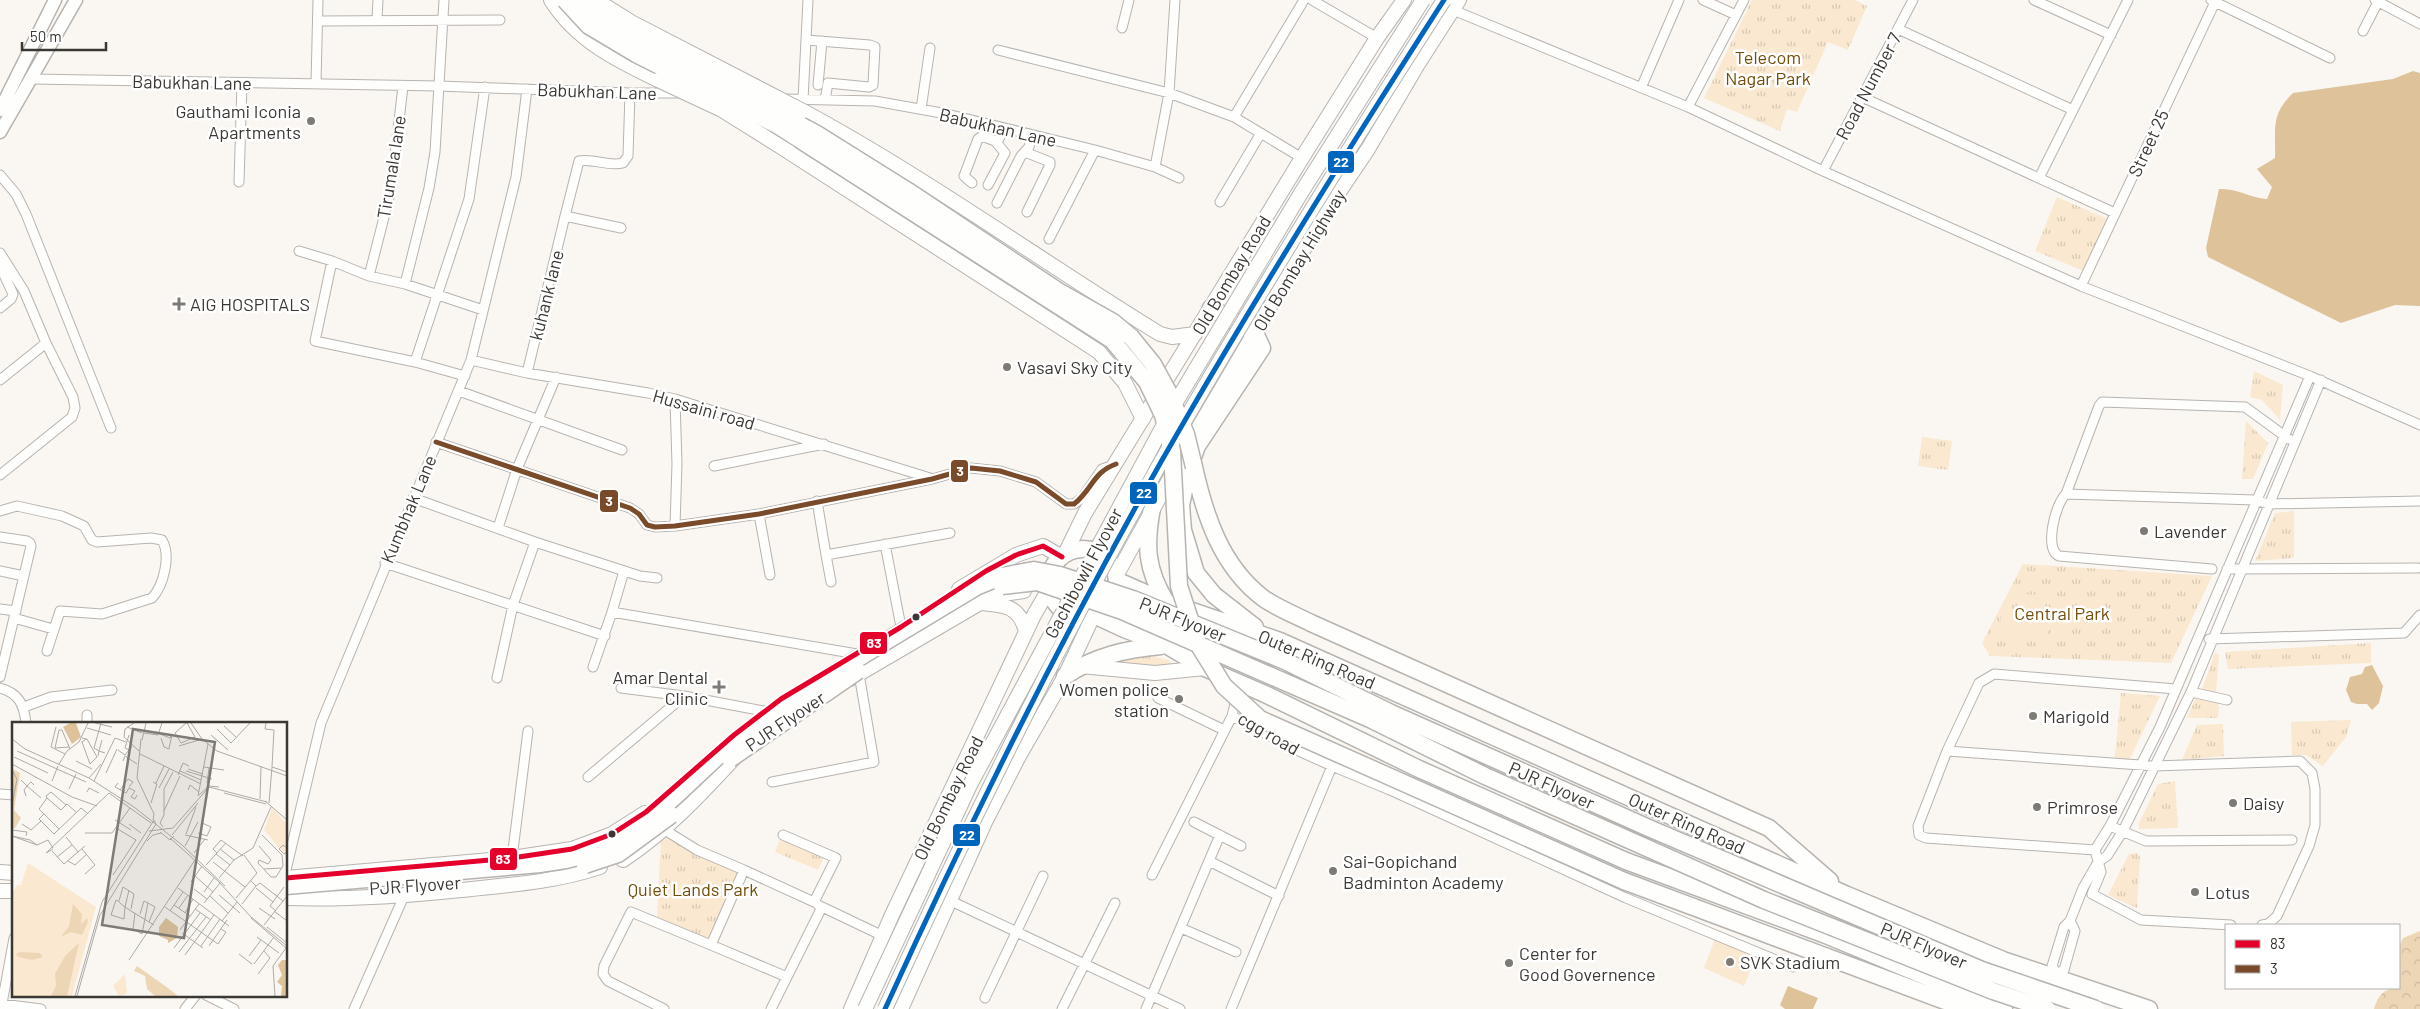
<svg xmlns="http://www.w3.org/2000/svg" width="2420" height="1009" viewBox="0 0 2420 1009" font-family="Barlow,sans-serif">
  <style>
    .grass { fill: url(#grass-tufts) }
    .forest { fill: url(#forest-crowns) }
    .pitch { fill: #fae8d0 }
    .water { fill: #dec29a }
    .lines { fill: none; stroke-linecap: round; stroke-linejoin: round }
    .minor-casing { stroke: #b7b4b0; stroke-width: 11 }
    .secondary-casing { stroke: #b7b4b0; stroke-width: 15 }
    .primary-casing { stroke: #b7b4b0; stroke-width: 16 }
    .motorway-casing { stroke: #b7b4b0; stroke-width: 19 }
    .minor { stroke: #fefefd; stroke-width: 9 }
    .secondary { stroke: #fefefd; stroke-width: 12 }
    .primary { stroke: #fefefd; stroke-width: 14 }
    .motorway { stroke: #fefefd; stroke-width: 16 }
    .primary-bridge-casing { stroke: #b7b4b0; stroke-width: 16; stroke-linecap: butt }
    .motorway-bridge-casing { stroke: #b7b4b0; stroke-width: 19; stroke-linecap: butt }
    .primary-bridge { stroke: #fefefd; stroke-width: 14 }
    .motorway-bridge { stroke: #fefefd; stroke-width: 16 }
    .bus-1-casing { stroke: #fff; stroke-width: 9 }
    .bus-2-casing { stroke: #fff; stroke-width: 9 }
    .bus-3-casing { stroke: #fff; stroke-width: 9 }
    .bus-1 { stroke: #e4002b; stroke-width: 5 }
    .bus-2 { stroke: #7a4b2a; stroke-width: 5 }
    .bus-3 { stroke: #0065bd; stroke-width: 5 }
    .poi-dot { fill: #7e7b76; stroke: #fff; stroke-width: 2 }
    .bus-dot { fill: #3b3834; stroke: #fff; stroke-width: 2 }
    .labels { text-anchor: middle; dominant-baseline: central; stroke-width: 5; stroke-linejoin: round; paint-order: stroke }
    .park-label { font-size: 18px; fill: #734d08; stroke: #fff }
    .street-label { font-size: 18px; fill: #3b3834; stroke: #fff }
    .poi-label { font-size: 18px; fill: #3b3834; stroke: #fff; text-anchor: start }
    .inset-road { fill: none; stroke: #aeaba6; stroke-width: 1 }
    .view { fill: #7e7b76; fill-opacity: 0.15; stroke: #7e7b76; stroke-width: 2.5 }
    .inset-edge { fill: none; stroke: #3b3834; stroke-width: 2.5 }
    .line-badge { stroke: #fff; stroke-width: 2 }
    .badge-label { font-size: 14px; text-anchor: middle; font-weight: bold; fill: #fff }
  </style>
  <defs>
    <pattern id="grass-tufts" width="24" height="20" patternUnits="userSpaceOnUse" patternTransform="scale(1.25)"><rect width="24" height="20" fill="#fae8d0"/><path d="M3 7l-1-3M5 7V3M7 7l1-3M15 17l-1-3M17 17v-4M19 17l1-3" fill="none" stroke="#d7c8b3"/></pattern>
    <pattern id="forest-crowns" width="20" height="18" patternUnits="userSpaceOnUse" patternTransform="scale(1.25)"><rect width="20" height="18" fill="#edd6b6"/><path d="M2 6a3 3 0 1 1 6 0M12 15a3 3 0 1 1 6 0" fill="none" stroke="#ccb89d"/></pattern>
  </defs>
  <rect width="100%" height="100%" fill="#faf7f2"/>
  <path class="grass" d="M1752,0h103l12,6 -19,44 -20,-8 -31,70 -10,-3 -7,22 -76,-33z
    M2057,197l51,22 -24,52 -49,-20z
    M2254,371l29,14 -3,35 -18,-20 -12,-3z
    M2246,421l22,22 -15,36h-11z
    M1922,437l30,4 -4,29 -30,-4z
    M2294,511v47l-39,3 20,-48z
    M2023,564l189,12 -41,87 -181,-7 -8,-13z
    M2371,643v20l-143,6 -3,-17z
    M2215,653l4,2 -3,38 -15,-1z
    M1141,654l28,6 4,11 -68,-10z
    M2121,693l39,3 -34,71 -12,-2z
    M2196,697l20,4 3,6 -1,11h-31z
    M2351,720l-5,17 -23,29 -17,-11h-14l-1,-33z
    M2223,724l1,32 -42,4 15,-35z
    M2175,781l3,47 -39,1v-6l19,-39z
    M664,836l74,36 -30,67 -51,-22 4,-78z
    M780,839l44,18 -6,13 -43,-18z
    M2137,853l3,4 -3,51 -29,-13 21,-41z"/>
  <path class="forest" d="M2420,931v78h-46c4,-14 10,-21 25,-21v-41l4,-9z"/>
  <path class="pitch" d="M2020,594l25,1 -1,15 -24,-1z
    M2001,614l47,1v25l-48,-2z
    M1715,939l41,17 -12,30 -40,-18z"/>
  <path class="water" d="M2413,71l7,2v233l-25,-1 -54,18 -133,-66 -2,-9 13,-59c20,-1 30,9 48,10l5,-12 -15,-18 18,-11c1,-30 -5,-43 18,-65l100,-14z
    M2372,665l11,21 -4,17 -7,7 -5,-6h-10l-6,-2 -5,-12 4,-13 12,-3 3,-7z
    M1788,986l30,12 -5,11h-28l-5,-4z"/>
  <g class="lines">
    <g class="minor-casing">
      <path id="minor" d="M1175,0l-6,93 -14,74 24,11
        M1312,0l65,38
        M1703,0l33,15
        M2034,0l77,35
        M2211,0l119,58
        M2375,0l45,24
        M1453,10l235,97 135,64 258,115 229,90 110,49
        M377,19l1,-19
        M318,21l182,-1
        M1122,28l7,-28
        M1898,29l175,81
        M2363,31l16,-31
        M806,40l64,5 5,2 -2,38 -4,2 -41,-4 -3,17
        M998,50l171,43 65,24 68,41
        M31,79l407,7 192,7h50
        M316,83l2,-83
        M818,85l4,-44
        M1641,88l38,-88
        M1862,97l253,116
        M785,99l90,2 72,13 148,36 60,17
        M803,100l5,-100
        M1688,107l56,-107
        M921,109l9,-61
        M1234,117l70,-117
        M1025,152l25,10v3l-23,47
        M1823,171l90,-171
        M0,175l16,19 10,20 85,214
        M2039,178l89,-178
        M239,182l3,-99
        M972,183l-8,-7 14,-37 4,-3 13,5 4,-2 4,-11
        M988,185l17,-32 -10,-12
        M1220,202l41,-69
        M997,203l24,-47 8,-9 3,-12
        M621,228l-56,-12 14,-55c15,-3 29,6 44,2l5,-7 2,-63
        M1049,239l46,-89
        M299,251l33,10 37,15 36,8 78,26
        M0,253l24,38 22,52 27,54 2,11 -3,9 -72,58
        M332,261l-17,80 100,21 50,14
        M0,266l13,28 -2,5 -11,9
        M369,276l22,-86 12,-104
        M405,284l24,-96 6,-36 9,-152
        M2081,286l135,-286
        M471,360l56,13 121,20 27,6 255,79
        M415,362l54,-163 16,-112
        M527,373l38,-157
        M0,380l46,-37
        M459,391l163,59
        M2289,439l-44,-32 -143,-5 -3,4 -33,88 189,6 13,4 152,-3
        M436,442l194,66 9,6 8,11 8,2 20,-1 84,-12 173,-35 39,-11 29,3 36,11 30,22h8l8,-6 20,-29 12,-4
        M714,466l110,-22
        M2066,494c-11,10 -22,55 -7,62l153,13
        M413,498l122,44 105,34 17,2
        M817,501l9,54 124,-22
        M0,511l17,-5 45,10 22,10 8,14 5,2 54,-4 11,2c9,15 2,45 -10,58l-50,16 -42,-3 -13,40
        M759,514l11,61
        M675,526l2,-62 -2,-65
        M498,528l19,-59 39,-92
        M0,537l27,4 3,2 1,3 -31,131
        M885,544l16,83
        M826,555l5,27
        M385,563l220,73
        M2227,569l191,-1
        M0,571l24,5
        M0,609l16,2
        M612,612l12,-41
        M14,618l39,11
        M2209,639l195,-6 16,-18
        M593,667l19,-55 245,42
        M497,678l16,-73 22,-63
        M0,688c19,5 24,17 26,35
        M621,688l63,8 80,15
        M2191,692l36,8
        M1237,696l-5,20 60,32 40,18
        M1158,698l66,32
        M24,707l27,-10 61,-7
        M87,723v-8
        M1947,751l207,15 146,-5 12,12 3,16v36l-6,21 -32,70 -9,8 -6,1
        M588,777l96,-81
        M772,782l102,-20 -15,-88
        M0,794l14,1
        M1194,822l47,24
        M2110,826l36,15 146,-1
        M660,827l37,23 47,20
        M2095,850l-169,-12 -7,-3 -1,-9 29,-75 32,-68 15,-9 182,15
        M512,858l16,-127
        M1209,861l70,35
        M286,870l35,-147 150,-363 45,-183 11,-88
        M1152,875l80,-159
        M951,901l229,108
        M818,905l65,31
        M2070,921l5,10 -11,39 -7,4 -5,-8 12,-39 6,-6 13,-33 15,-26 9,-6 16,-25 68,-139 130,-312
        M2231,925l-90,-5 -49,-26 9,-22 -6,-22 15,-24 50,-99 150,-351
        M1181,928l55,24
        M787,977l35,-70
        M206,995l28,14
        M985,998l58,-122
        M2,1004l39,5
        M1,1009l13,-71
        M185,1009l11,-14
        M354,1009l50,-113
        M664,1009l-56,-28 -5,-7 1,-8 27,-54 80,33
        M771,1009l16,-32 -76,-32 33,-75 70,32 22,-44 -53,-23
        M1062,1009l53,-106
        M1146,1009l74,-174
        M1231,1009l101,-243 58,24 236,108 167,69"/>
    </g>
    <g class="secondary-casing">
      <path id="secondary" d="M0,110l55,-110
        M0,132l76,-132"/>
    </g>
    <g class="primary-casing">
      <path id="primary" d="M551,0c25,40 65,60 107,80
        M803,111c124,67 238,150 357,223l12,3 23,-3
        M789,152l310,200 26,31 18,36
        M1065,554l20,-41 217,-355 75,-120 27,-38
        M1116,576l74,-134 137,-232 41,-61 50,-85 41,-64
        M959,589l57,-34 27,-9 19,11
        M981,603c24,2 38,3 45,28
        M1081,666l74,7 50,-5
        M850,679l130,-76 22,-9 22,-3
        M623,860c45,-30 80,-68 116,-107
        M0,872l14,1
        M286,878l226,-20 60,-9 40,-15 33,-21
        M0,891h14
        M286,898c59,2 117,-2 175,-8 47,-5 94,-8 139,-23
        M851,1009l41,-94 142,-300 15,-26
        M901,1009l85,-189 33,-64 46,-80 28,-60"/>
    </g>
    <g class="motorway-casing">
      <path id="motorway" d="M1211,308l44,25 7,15 -65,98 -9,26 -7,33 2,25 13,43 18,22 41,32
        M1194,467c11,49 27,99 69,131 14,10 32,17 48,25l458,205 61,53
        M1152,508c-7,37 -6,61 14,94
        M1049 583a34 34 0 1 1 68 0a34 34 0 1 1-68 0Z
        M1118,581l48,21 114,39 567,254 156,65 146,49
        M1096,616l28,13 44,17 37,22 60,26 154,75 207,92 200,74 178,74
        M1065,676c30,-20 61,-27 96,-30
        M1624,881l321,120 44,8"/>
    </g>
    <use href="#minor" class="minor"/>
    <use href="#secondary" class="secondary"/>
    <use href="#primary" class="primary"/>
    <use href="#motorway" class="motorway"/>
    <g class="primary-bridge-casing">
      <path id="primary-bridge" d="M596,0l35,22 172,89
        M658,80l64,30 67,42
        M865,1009l105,-224 206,-383 125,-209 122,-193
        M885,1009c92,-202 191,-402 303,-594 82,-141 168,-278 256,-415"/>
    </g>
    <g class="motorway-bridge-casing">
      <path id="motorway-bridge" d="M565,0l24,26 47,28 141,71 335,215 35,42 16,33 9,36 7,135 19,58 26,42 36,33 364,162
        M583,0l16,16 218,118 91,57 150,100 55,31 18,15 22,27 17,31 16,39 8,33
        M1002,586l35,-4 85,29 250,109 113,56 279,124 229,91 54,18
        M730,759l128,-88
        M585,865l33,-11 53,-39
        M286,886l254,-22c13,-2 26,-3 38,-7 74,-20 118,-90 178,-132 71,-50 148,-94 222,-139l24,-10 32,-6 26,5 73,24 152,62 106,52 260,116 331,141 114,39"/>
    </g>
    <use href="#primary-bridge" class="primary-bridge"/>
    <use href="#motorway-bridge" class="motorway-bridge"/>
    <g class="bus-1-casing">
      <path id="bus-1" d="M286,878l226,-20 60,-9 40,-15 34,-22 88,-77 47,-36 120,-72 85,-56 30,-16 27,-9 19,11"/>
    </g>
    <g class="bus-2-casing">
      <path id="bus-2" d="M436,442l194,66 9,6 8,11 8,2 20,-1 84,-12 173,-35 39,-11 29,3 36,11 30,22h8c18,-14 19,-32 42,-40"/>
    </g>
    <g class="bus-3-casing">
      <path id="bus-3" d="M885,1009c92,-202 191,-402 303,-594 82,-141 168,-278 256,-415"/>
    </g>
    <use href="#bus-1" class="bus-1"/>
    <use href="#bus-2" class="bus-2"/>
    <use href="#bus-3" class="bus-3"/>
  </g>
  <g class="poi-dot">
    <circle cx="311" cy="121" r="5"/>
    <path d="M176.5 296.5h5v5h5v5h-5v5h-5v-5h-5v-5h5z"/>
    <circle cx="1007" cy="367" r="5"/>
    <circle cx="2144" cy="531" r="5"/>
    <path d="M716.5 679.5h5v5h5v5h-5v5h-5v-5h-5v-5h5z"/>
    <circle cx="1179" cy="699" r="5"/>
    <circle cx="2033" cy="716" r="5"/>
    <circle cx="2233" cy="803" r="5"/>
    <circle cx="2037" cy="807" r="5"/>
    <circle cx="1333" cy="871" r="5"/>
    <circle cx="2195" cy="892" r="5"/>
    <circle cx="1730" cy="962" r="5"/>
    <circle cx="1509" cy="963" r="5"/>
  </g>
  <g class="bus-dot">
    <circle cx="916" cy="617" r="4.5"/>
    <circle cx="612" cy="834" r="4.5"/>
  </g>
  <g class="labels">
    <g class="park-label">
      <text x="1768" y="57">Telecom<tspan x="1768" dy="21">Nagar Park</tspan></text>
      <text x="2062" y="613">Central Park</text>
      <text x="693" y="889">Quiet Lands Park</text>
    </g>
    <g class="street-label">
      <text transform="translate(192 82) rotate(1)">Babukhan Lane</text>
      <text transform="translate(1868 86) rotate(-62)">Road Number 7</text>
      <text transform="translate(597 91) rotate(2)">Babukhan Lane</text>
      <text transform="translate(998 127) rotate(13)">Babukhan Lane</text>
      <text transform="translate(2148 143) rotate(-65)">Street 25</text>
      <text transform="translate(391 167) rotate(-81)">Tirumala lane</text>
      <text transform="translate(1299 260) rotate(-59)">Old Bombay Highway</text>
      <text transform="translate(1231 275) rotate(-59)">Old Bombay Road</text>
      <text transform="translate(546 295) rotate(-76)">kuhank lane</text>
      <text transform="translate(704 409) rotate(16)">Hussaini road</text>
      <text transform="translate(408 509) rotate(-67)">Kumbhak Lane</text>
      <text transform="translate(1083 573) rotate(-62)">Gachibowli Flyover</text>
      <text transform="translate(1183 619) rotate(22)">PJR Flyover</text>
      <text transform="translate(1317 659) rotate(23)">Outer Ring Road</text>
      <text transform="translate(785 721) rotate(-34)">PJR Flyover</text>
      <text transform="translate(1269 733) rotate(30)">cgg road</text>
      <text transform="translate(1552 785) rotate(24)">PJR Flyover</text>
      <text transform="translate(948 798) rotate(-64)">Old Bombay Road</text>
      <text transform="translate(1687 823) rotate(24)">Outer Ring Road</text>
      <text transform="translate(415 885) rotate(-4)">PJR Flyover</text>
      <text transform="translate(1924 945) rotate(23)">PJR Flyover</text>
    </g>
    <g class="poi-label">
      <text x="301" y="111" text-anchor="end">Gauthami Iconia<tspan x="301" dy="21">Apartments</tspan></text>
      <text x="190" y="304">AIG HOSPITALS</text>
      <text x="1017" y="367">Vasavi Sky City</text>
      <text x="2154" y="531">Lavender</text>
      <text x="708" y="677" text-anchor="end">Amar Dental<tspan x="708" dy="21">Clinic</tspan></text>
      <text x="1169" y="689" text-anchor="end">Women police<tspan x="1169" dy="21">station</tspan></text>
      <text x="2043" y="716">Marigold</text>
      <text x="2243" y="803">Daisy</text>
      <text x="2047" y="807">Primrose</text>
      <text x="1343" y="861">Sai-Gopichand<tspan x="1343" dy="21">Badminton Academy</tspan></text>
      <text x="2205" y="892">Lotus</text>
      <text x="1519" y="953">Center for<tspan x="1519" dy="21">Good Governence</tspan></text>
      <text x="1740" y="962">SVK Stadium</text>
    </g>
  </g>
  <g transform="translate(12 722)">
    <rect width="275" height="275" fill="#faf7f2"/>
    <path d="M260,86l15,16v33l-23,-27zM16,141l68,44 -24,89h-60v-102l5,-9h4zM113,252l2,20 -8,2 -6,-10z" fill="#fae8d0"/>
    <path d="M0,47l8,4 -6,37 7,8 -6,10h-3zM61,182l9,10 -1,10 6,-6 1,4 -6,13 -11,-3 -10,5 8,-11zM67,221l-12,53h-16l5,-10 -1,-12 10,-18zM8,230l20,1 3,4 -11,3 -14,-3 -2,-3zM125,244l31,22 10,8h-23l-8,-7 -2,-13 -11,-5z" fill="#edd6b6"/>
    <path d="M58,1h6l5,14 -9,7 -9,-17zM154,196l12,9 -1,11 -9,5v-3l-9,-4v-9zM270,238h5v36h-6l1,-10 -5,-4 5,-7 -4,-10z" fill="#dec29a"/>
    <path class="inset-road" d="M83,1l17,4M122,1l-9,6 -1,8 15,14M174,1l-11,10 6,10 14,-6 -8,-14M179,1l11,16 15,12 70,25M254,1l-1,6 9,1 -2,37M212,4l12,11M44,5l-5,20 14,7M115,5l15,6M75,6l24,7M205,7l14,14 19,-20M132,11l14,2 4,-12M148,12l10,4 2,-4M199,13l17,15M70,16l4,1h1l10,18 -7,7 -8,-22 4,-3M149,16l3,9 5,2 3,-15M0,17l13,10 64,29 45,29 48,38 43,41M129,17l-4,39 17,36 -1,6M90,18l-3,11 6,2M130,18l4,-17M167,24l23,-7M57,25l-14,1 4,-18h3l8,19M106,28l7,5 7,-9M117,28l-4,-2 4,-13M5,29l69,31M128,32l61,30M86,34l1,-5 -5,-3 7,-25M2,35l34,16M64,39l16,8M111,39l2,-5 12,8M0,42l60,33 25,9M47,42l8,-13 12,-9 9,-19M192,45l20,3M176,47l15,5M0,48l5,9 -5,26M168,49l21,9M174,49l26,8M94,51l11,-24M166,53l5,-12 6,3M77,56l12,-14M9,58l6,6 -3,4 2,6M40,59l6,-15M82,59l21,-43 11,4M106,61l-3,4 11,6 3,-5 6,3 -4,6 4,2 2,-4M144,61l8,-17M195,61l2,-15M22,63l-3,-3 -4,4 14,12M147,66l10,-19M57,67l7,-15M108,68l8,-11 5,3 -4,5M176,68l2,-5 9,7M75,70l2,-4 10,5M97,71l42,30M212,71l42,11M187,73l10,-9 10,1M186,74l10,-52M35,76l-1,-2 5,-4 15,13M248,77l1,-33M253,79l22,19M139,81l6,-19 -4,-2M257,81l3,-36 15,5M152,89l16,-35M32,92l-5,5 15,15 27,-26 6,5M103,98l16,10M10,102l9,6 10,-9M117,102l12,9M151,105l-3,-4 4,-8v-26l9,-17M47,107l-20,-20 8,-11 14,12 6,-6 9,8M0,108l15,2 -1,4M137,109l24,-3 36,-41 58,15M148,110l10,8 4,-4M73,111h27l18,-25M186,111l9,3 4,-9 -9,-4M174,112l10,-27M160,113l26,-32M173,113l23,5M0,114l18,4 7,5 -25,-9M54,115l12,15M158,116l49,44 32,35 36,29M135,119l6,-6 8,-2M25,123l11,-5 5,8M173,124l13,-24M247,124l12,14 -3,4 -9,-4 -1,3 13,14h5l7,-11 -1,-11 -20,-20M275,126l-4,-3 -4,4 5,5 3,-2M41,127l-7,4 63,-60M70,127l13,16 -10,9M208,127l14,11M40,129l12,13 21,-18M182,131l11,-14M205,131l-4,-4 8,-9 22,16M204,132l14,11M45,135l15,-12M56,139l7,4 11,-10M201,140l32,25M194,143l20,-22M252,147l17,-1M101,153l23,-35 -20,-12M183,154l18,16M207,156l15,-18 19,-12 18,-41M239,159l5,5 4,-3 23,18M179,160l11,-16M166,166l51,38M244,166l17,14M182,167l13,10M117,168l-4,17 -1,12 -13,-4 5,-15 2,1 2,2 5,4 6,4 23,14M192,170l10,-14M207,173l21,18M198,174l18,17M224,176l21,-25 -13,-18M107,179l4,-14 11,7 -3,15M192,181l16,-20M230,182l14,-18M162,183l16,11M153,185l53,37 8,-12 -5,-3M167,186l9,-13M247,186l16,11M183,187l16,11M263,188l-5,-4 14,-19M158,189l13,-19M262,189l13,10M123,191l-2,16 9,5 6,-31 7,4 -6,15M173,191l8,-14M128,192l4,-13 4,2M239,196l35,30 -13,18 2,30M210,199l15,-19M252,203l23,-29M255,205l20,16M168,208l19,-26M170,211l21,15M245,215l22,16M189,224l19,-27M197,224l18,-26M162,226l26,-35M167,230l27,-35M227,232l13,10M173,233l29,-40M237,234l12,-16M117,238l66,-100M242,242l20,-27M246,252l12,-16 -6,-7M63,274l27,-94 52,-82 2,4 -56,91 -23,81"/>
    <path class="view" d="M121,7l82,13 -31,196 -82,-13z"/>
    <rect width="275" height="275" class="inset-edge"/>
  </g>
  <g class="line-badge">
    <rect x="1327" y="150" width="28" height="24" rx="5" fill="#0065bd"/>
    <rect x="950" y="459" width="19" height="24" rx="5" fill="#7a4b2a"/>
    <rect x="1129" y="481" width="29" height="24" rx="5" fill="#0065bd"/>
    <rect x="599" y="489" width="20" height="24" rx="5" fill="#7a4b2a"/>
    <rect x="859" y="631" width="29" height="24" rx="5" fill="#e4002b"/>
    <rect x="952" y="823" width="29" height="24" rx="5" fill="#0065bd"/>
    <rect x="489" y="847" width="29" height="24" rx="5" fill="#e4002b"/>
  </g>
  <g class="badge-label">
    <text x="1341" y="167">22</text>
    <text x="960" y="476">3</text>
    <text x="1144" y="498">22</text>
    <text x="609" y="506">3</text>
    <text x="874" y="648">83</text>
    <text x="967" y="840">22</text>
    <text x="503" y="864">83</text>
  </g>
  <rect x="2225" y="924" width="175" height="65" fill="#ffffff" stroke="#b1afae"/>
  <rect x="2235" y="940" width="25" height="8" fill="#e4002b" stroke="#b1afae"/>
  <text x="2270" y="949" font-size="15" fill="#3b3834">83</text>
  <rect x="2235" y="965" width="25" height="8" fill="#7a4b2a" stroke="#b1afae"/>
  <text x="2270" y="974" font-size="15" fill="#3b3834">3</text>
  <path d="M22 42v8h84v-8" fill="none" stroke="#3b3834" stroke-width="2.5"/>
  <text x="30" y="42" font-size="15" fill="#3b3834" stroke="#ffffff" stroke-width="4" paint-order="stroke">50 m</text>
</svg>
